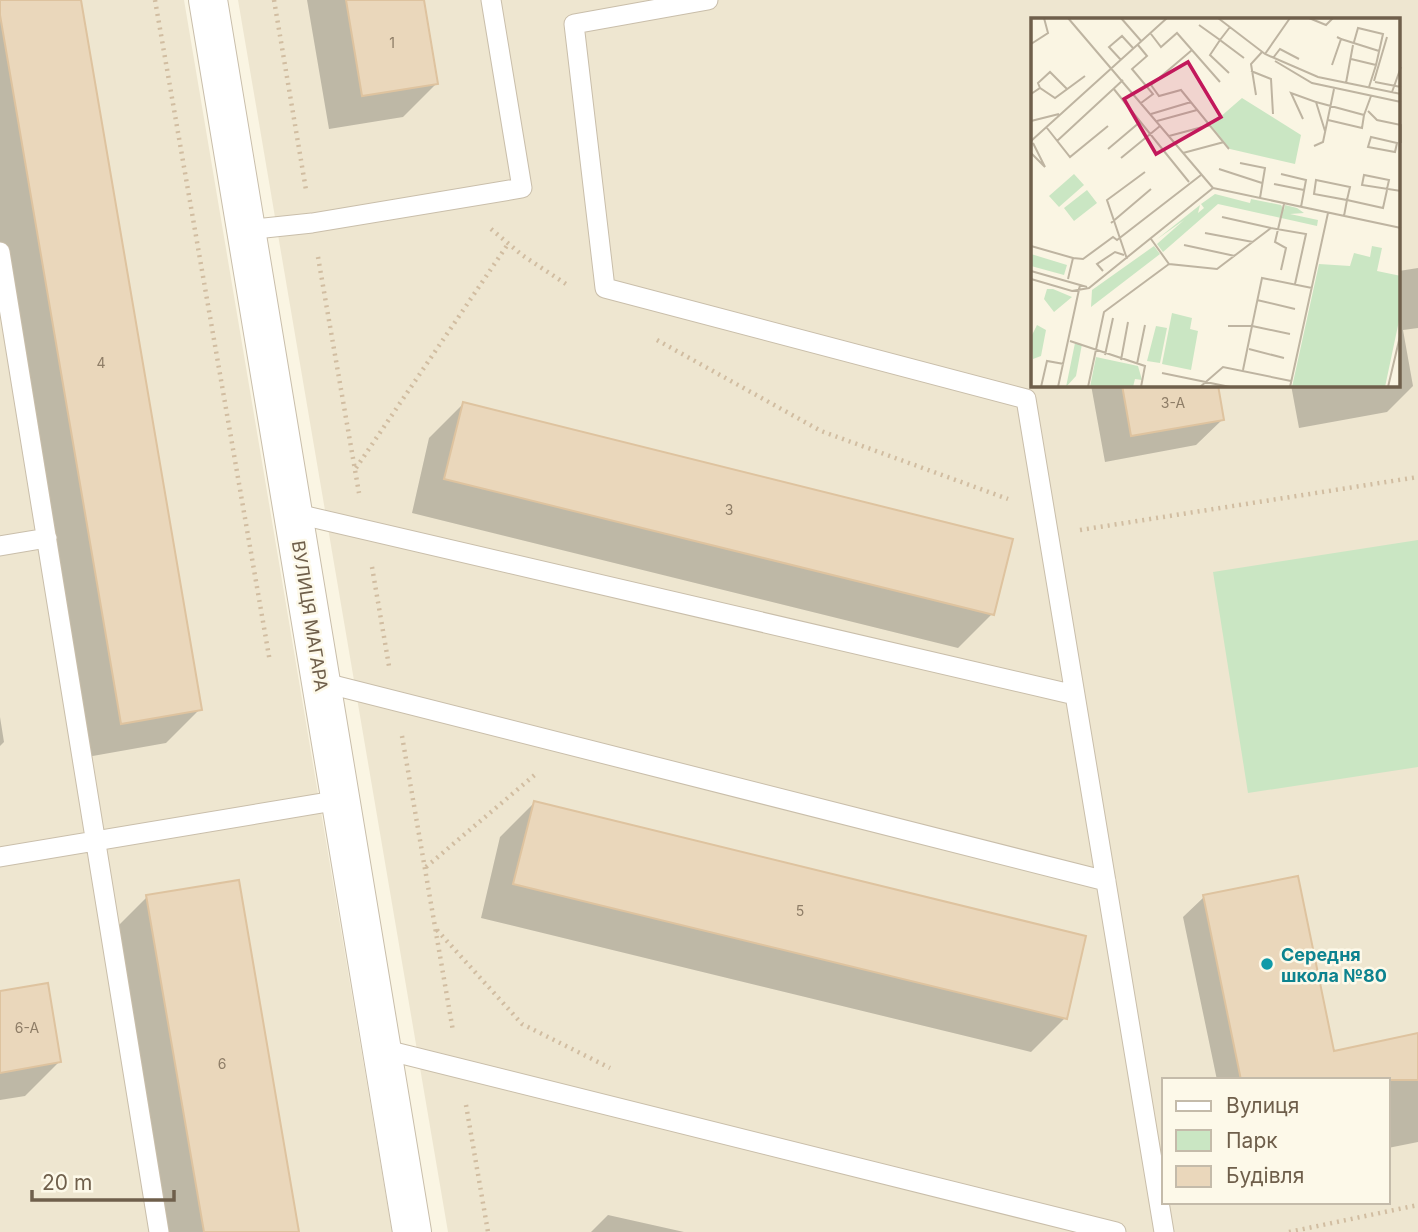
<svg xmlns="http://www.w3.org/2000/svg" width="1418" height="1232" viewBox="0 0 1418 1232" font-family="Inter,sans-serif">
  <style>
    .residential { fill: #eee6d0; fill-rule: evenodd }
    .green { fill: #cae6c3 }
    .shadow { fill: #0003 }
    .building { fill: #ead7bb; stroke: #dec39f; stroke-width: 2 }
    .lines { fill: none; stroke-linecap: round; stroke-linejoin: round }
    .service-casing { stroke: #c9beaa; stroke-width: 21 }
    .minor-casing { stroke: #c9beaa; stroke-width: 40 }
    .path { stroke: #d1bda1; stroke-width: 4.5; stroke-dasharray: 2 5; stroke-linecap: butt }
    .service { stroke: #fff; stroke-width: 19 }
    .minor { stroke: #fff; stroke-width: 38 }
    .culture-dot { fill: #0f9aa8; stroke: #fdf9e9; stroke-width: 2.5 }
    .labels { text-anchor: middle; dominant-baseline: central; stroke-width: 5; stroke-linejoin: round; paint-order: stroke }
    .number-label { font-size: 14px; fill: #8e7d67 }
    .street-label { font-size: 18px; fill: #6f5f4b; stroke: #fdf9e9 }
    .culture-label { font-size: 18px; font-weight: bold; fill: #0d838f; stroke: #fdf9e9; text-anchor: start }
    .inset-road { fill: none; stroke: #beb4a1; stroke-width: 2 }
    .view { fill: #c2185b; fill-opacity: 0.15; stroke: #c2185b; stroke-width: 3.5 }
    .inset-edge { fill: none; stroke: #6f5f4b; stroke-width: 3.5 }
  </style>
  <rect width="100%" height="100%" fill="#faf5e3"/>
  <path class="residential" d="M0,0h184l208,1232h-392z
    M238,0h1180v1232h-970zM1033,19h366v366h-366zM1164,1080h224v122h-224z"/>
  <path class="green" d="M1418,540v227l-170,26 -35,-221z"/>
  <path class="shadow" d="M0,0h79l121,709 -34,34 -79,14 -87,-513z
    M307,0h116l14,83 -34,34 -74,12z
    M1418,268v60l-15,2 10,56 -26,26 -88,16 -8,-43h108v-114z
    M1091,385h125l7,34 -27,26 -91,17z
    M463,404l529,210 -34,34 -546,-135 17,-75z
    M0,717l4,25 -4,4z
    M534,803l531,215 -34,34 -550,-134 19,-81z
    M147,897l150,335h-133l-51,-301z
    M1204,897l129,156 85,-18v107l-30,6v-68h-171l-34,-163z
    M0,993l59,69 -34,34 -25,4z
    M608,1215l76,17h-93z"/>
  <path class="building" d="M0,0h81l121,710 -81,14 -121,-709z
    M346,0h78l14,84 -76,12z
    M1122,385h96l6,35 -93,16z
    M463,402l550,137 -19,76 -550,-136z
    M534,801l552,135 -19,83 -554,-135z
    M1298,876l36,175 84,-18v47h-177l-38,-185z
    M239,880l60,352h-95l-58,-337z
    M48,983l13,79 -61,11v-82z"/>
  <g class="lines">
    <g class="service-casing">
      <path id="service" d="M708,0l-134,24 31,264 421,111 138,833
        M246,230l66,-7 210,-35 -31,-188
        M0,252l159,980
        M293,513l782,182
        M0,546l47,-8
        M321,682l785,199
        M0,857l340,-57
        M382,1049l734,183"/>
    </g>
    <g class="minor-casing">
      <path id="minor" d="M208,0l204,1232"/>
    </g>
    <path class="path" d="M155,0l115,662
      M274,0l32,190
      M491,229l31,26 47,31
      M318,257l41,236
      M657,340l164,91 187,68
      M356,468l152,-224
      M1080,530l338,-53
      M372,567l17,99
      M402,736l51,295
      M426,867l111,-94
      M437,930l85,94 88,44
      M466,1105l22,127
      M1289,1232l129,-27"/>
    <use href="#service" class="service"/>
    <use href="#minor" class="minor"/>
  </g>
  <circle class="culture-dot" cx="1267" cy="964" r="7"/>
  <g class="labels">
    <g class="number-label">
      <text x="392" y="42">1</text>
      <text x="101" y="362">4</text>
      <text x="1173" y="402">3-А</text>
      <text x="729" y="509">3</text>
      <text x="800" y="910">5</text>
      <text x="27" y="1027">6-А</text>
      <text x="222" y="1063">6</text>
    </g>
    <g class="street-label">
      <text transform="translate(310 616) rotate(81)">ВУЛИЦЯ МАГАРА</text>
    </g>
    <g class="culture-label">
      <text x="1281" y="954">Середня<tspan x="1281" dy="21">школа №80</tspan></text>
    </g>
  </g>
  <g transform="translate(1031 18)">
    <rect width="369" height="369" fill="#faf5e3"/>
    <path d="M211,80l59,37 -6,29 -65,-15 -19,-24zM43,156l10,11 -25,22 -10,-11zM56,172l10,13 -23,18 -10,-13zM184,176l35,9 1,-4 30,6 3,5 1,-5 12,3 7,5 -14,1 28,6 -1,6 -99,-22 -55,48 -6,-8 27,-24 -28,20 44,-35 -2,8 6,-5 -3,-4zM123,228l6,8 -69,53 1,-17zM341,228l10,2 -5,23 24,5 -1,40 -15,71h-93l27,-123 31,2 4,-13 16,4zM0,236l36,11 -3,10 -33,-9zM16,271h6l19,8 -18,15 -10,-13zM141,295l20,5 -2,11 8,2 -7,39 -29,-6zM6,307l9,5 -5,26 -8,3 -2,-22zM125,308l11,2 -7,35 -13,-2zM44,325l7,1 -6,32 -10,11zM65,339l42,9 4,14 -7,-1 -2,8h-43z" fill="#cae6c3"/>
    <path class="inset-road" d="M37,0l145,170M90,0l21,24M187,0l47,36 53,23 83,17M278,0l17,7 7,-7M168,7l21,15 -10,15 19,18M199,9l-10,13 24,18M120,16l10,13 16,-14 43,49M310,21l38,12M323,24l4,-14 25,6 -7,31M0,26l17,-11 -4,-15M107,27l9,11 -15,13 21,25 -12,9M161,32l-41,35 8,11 22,-6 48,59M234,36l25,-36M242,40l7,-9 19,10M320,41l25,6 -7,22M90,42l-12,-13 13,-11 11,12M244,43l37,22 89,19M301,47l9,-26 -4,-2M220,53l20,8 2,35M343,63l13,-44M344,64l26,5M315,65l7,-38M9,70l-2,-5 12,-11 17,17M82,70l76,94M361,74l9,-25M0,76l9,-6 15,10 30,-22M225,77l-5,-31 11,-12M285,84l48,13 7,-19M337,93l9,9 24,5v18M120,96l40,-12M272,101l-12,-26 25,9 9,29M297,102l34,8 2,-13M0,103l28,-7M126,103l40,-11M16,110l23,29 38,-31M138,118l41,-11M340,119l26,6 -2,9 -27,-5zM0,123l136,-123M26,123l66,-61M283,128l9,-4 11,-53M77,131l32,-27M0,135l14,14 -12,-24M152,135l41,-11M90,140l39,-32M209,145l25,5 -5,30M188,151l43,14M250,156l25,6 -5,27M285,162l34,7 -3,13 -33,-6zM243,166l30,6M182,170l188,40M356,171l2,-9 -25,-5 -2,10 39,6M313,198l3,-16 36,8 4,-18M191,199l49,11M80,205l40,-34M174,215l48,9M120,221l18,25 48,5 54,-41 35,6 -11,50M153,227l51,11M0,228l42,12 -5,21M42,240l10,1 30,-22 4,3 84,-65M96,241l-20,-59 38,-28M250,252l5,-22 -11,-6 9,-38M0,253l56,16M72,253l-6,-7 18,-12 9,3M0,261l41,12 17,-3 124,-100M226,282l38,9M197,308h24l10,-48 50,10M39,323l75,25 -4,21M218,331l35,9M74,337l8,-37M90,342l7,-38M106,346l8,-39M212,352l9,-44 38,8M131,355l68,14M10,369l6,-26 17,3M27,369l22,-102M57,369l16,-75 65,-48M169,369l23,-20 68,14M259,369l38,-174M357,369l13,-55"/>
    <path class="view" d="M157,44l33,55 -65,37 -32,-55z"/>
    <rect width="369" height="369" class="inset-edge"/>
  </g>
  <rect x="1162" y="1078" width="228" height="126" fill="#fdf9e9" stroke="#c4bbaa" stroke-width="2"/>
  <rect x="1176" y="1101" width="35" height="10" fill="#ffffff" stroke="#c4bbaa" stroke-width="2"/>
  <text x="1226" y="1113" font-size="21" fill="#6f5f4b">Вулиця</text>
  <rect x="1176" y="1130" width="35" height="21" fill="#cae6c3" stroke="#c4bbaa" stroke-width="2"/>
  <text x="1226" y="1148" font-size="21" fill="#6f5f4b">Парк</text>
  <rect x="1176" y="1166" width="35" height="21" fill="#ead7bb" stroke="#c4bbaa" stroke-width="2"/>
  <text x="1226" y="1183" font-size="21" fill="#6f5f4b">Будівля</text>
  <path d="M32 1190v10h142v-10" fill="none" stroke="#6f5f4b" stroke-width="3.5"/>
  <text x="42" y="1190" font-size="21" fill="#6f5f4b" stroke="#fdf9e9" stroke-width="5" paint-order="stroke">20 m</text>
</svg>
